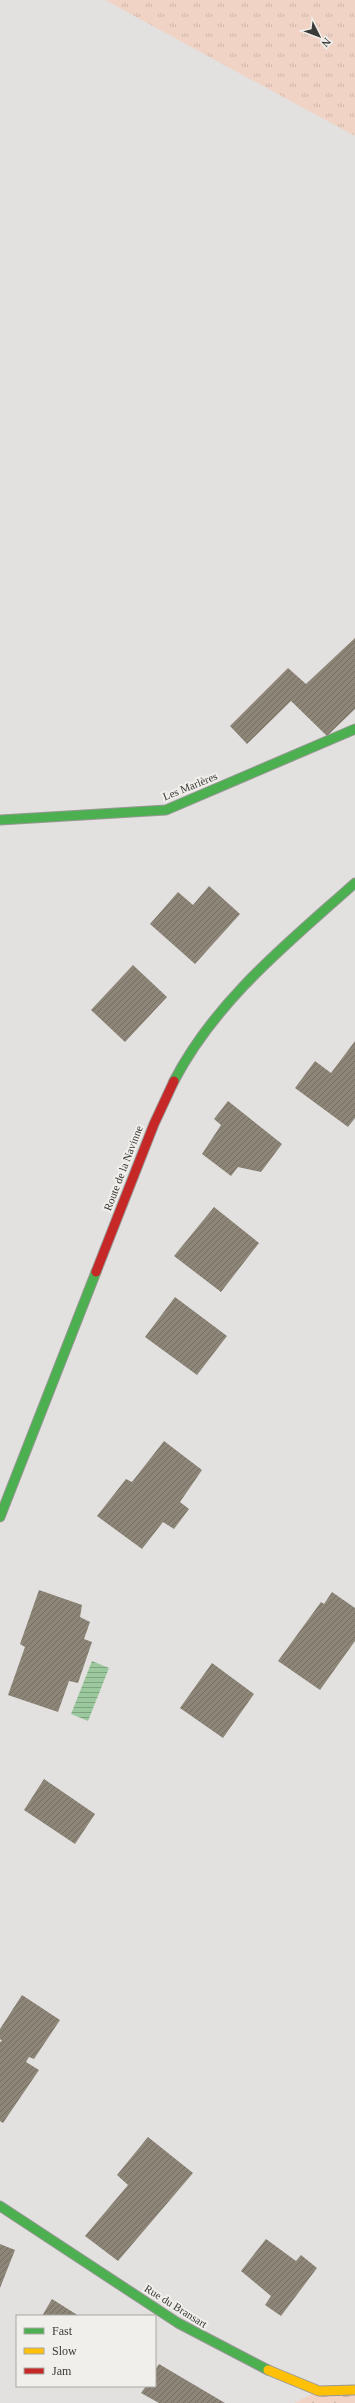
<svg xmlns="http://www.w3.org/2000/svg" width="355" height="2403" viewBox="0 0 355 2403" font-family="Georgia,serif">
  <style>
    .grass { fill: url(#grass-tufts) }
    .forest { fill: url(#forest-firs) }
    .water { fill: url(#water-rules) }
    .building { fill: url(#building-hatch) }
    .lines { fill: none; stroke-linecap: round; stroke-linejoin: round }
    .fast-casing { stroke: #999896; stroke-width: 11 }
    .slow-casing { stroke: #999896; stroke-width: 11 }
    .jam-casing { stroke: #999896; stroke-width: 11 }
    .fast { stroke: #4caf50; stroke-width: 9 }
    .slow { stroke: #ffc107; stroke-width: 9 }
    .jam { stroke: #c62828; stroke-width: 9 }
    .labels { text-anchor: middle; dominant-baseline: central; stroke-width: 4; stroke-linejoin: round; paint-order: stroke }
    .street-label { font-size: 11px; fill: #3a3a38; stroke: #f1efeb }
  </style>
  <defs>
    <pattern id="grass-tufts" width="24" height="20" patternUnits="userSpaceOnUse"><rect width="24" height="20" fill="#f0d3c5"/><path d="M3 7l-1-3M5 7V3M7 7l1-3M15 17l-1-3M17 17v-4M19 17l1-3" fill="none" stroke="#cfb6aa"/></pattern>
    <pattern id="forest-firs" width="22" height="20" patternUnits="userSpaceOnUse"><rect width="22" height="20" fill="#f0d3c5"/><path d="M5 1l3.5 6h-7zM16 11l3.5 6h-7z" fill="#cfb6aa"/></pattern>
    <pattern id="water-rules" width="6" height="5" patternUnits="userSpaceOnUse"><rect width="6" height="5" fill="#9bc89d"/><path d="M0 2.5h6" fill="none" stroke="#7fa381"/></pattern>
    <pattern id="building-hatch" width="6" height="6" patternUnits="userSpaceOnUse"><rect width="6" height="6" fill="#8d8578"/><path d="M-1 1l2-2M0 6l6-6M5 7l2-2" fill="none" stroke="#746e63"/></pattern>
  </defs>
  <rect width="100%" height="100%" fill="#e2e1df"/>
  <path class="grass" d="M105,0h250v136z"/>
  <path class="forest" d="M355,2390v13h-61l25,-12z"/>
  <path class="water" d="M92,1661l17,7 -21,53 -17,-7z"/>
  <path class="building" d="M355,638v71l-28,27 -36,-35 -44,43 -17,-18 58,-58 18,16z
    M209,886l31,28 -45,50 -45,-40 28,-32 15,13z
    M133,965l34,32 -42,45 -34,-32z
    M355,1041v77l-7,9 -53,-39 20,-27 16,12z
    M228,1101l54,43 -21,28 -23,-5 -7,9 -29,-22 19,-29 -7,-6z
    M214,1207l45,36 -38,49 -47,-36z
    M175,1297l52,39 -30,39 -52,-38z
    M164,1441l38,29 -22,32 9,7 -15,20 -11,-7 -21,27 -45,-33 29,-37 6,3z
    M39,1590l43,15 -2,12 10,5 -6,17 8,3 -14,41 -9,-2 -11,31 -50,-17 17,-48 -5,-3z
    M332,1592l23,16v33l-35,49 -42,-29 43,-59 3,2z
    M212,1663l42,31 -31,44 -43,-30z
    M44,1779l51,35 -20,30 -51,-34z
    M22,1995l38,25 -26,39 -5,-2 -3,5 13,8 -36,53 -3,-2v-79l2,-1 -2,-2v-10z
    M148,2137l45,36 -75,88 -33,-25 43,-51 -11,-10z
    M266,2239l30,22 5,-6 16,13 -36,48 -16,-11 6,-9 -30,-25z
    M0,2244l15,6 -15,38z
    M52,2299l27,17h-37z
    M159,2364l66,39h-66l-18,-10 5,-7h9v-16z"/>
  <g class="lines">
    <g class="fast-casing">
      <path id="fast" d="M0,820l166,-10 189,-81
        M174,1081c42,-81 114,-138 181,-198
        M0,1517l96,-245
        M0,2206l178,117 90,47"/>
    </g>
    <g class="slow-casing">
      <path id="slow" d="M268,2370l51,21 36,-1"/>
    </g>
    <g class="jam-casing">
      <path id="jam" d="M96,1272l58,-148 20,-43"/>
    </g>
    <use href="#fast" class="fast"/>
    <use href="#slow" class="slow"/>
    <use href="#jam" class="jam"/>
  </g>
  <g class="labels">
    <g class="street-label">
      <text transform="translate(190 786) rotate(-22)">Les Marlères</text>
      <text transform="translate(123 1168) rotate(-69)">Route de la Navinne</text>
      <text transform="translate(176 2306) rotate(32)">Rue du Bransart</text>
    </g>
  </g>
  <rect x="16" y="2315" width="140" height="72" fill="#f1efeb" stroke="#a8a7a3"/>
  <rect x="24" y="2328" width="20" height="6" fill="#4caf50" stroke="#a8a7a3"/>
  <text x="52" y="2335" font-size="12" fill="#3a3a38">Fast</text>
  <rect x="24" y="2348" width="20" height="6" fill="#ffc107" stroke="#a8a7a3"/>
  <text x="52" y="2355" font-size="12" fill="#3a3a38">Slow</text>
  <rect x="24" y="2368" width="20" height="6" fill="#c62828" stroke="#a8a7a3"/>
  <text x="52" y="2375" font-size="12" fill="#3a3a38">Jam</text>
  <g transform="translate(319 36) rotate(132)" stroke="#f1efeb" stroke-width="3" paint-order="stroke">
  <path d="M0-3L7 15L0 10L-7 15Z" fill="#3a3a38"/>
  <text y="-6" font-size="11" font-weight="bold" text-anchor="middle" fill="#3a3a38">N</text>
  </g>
</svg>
